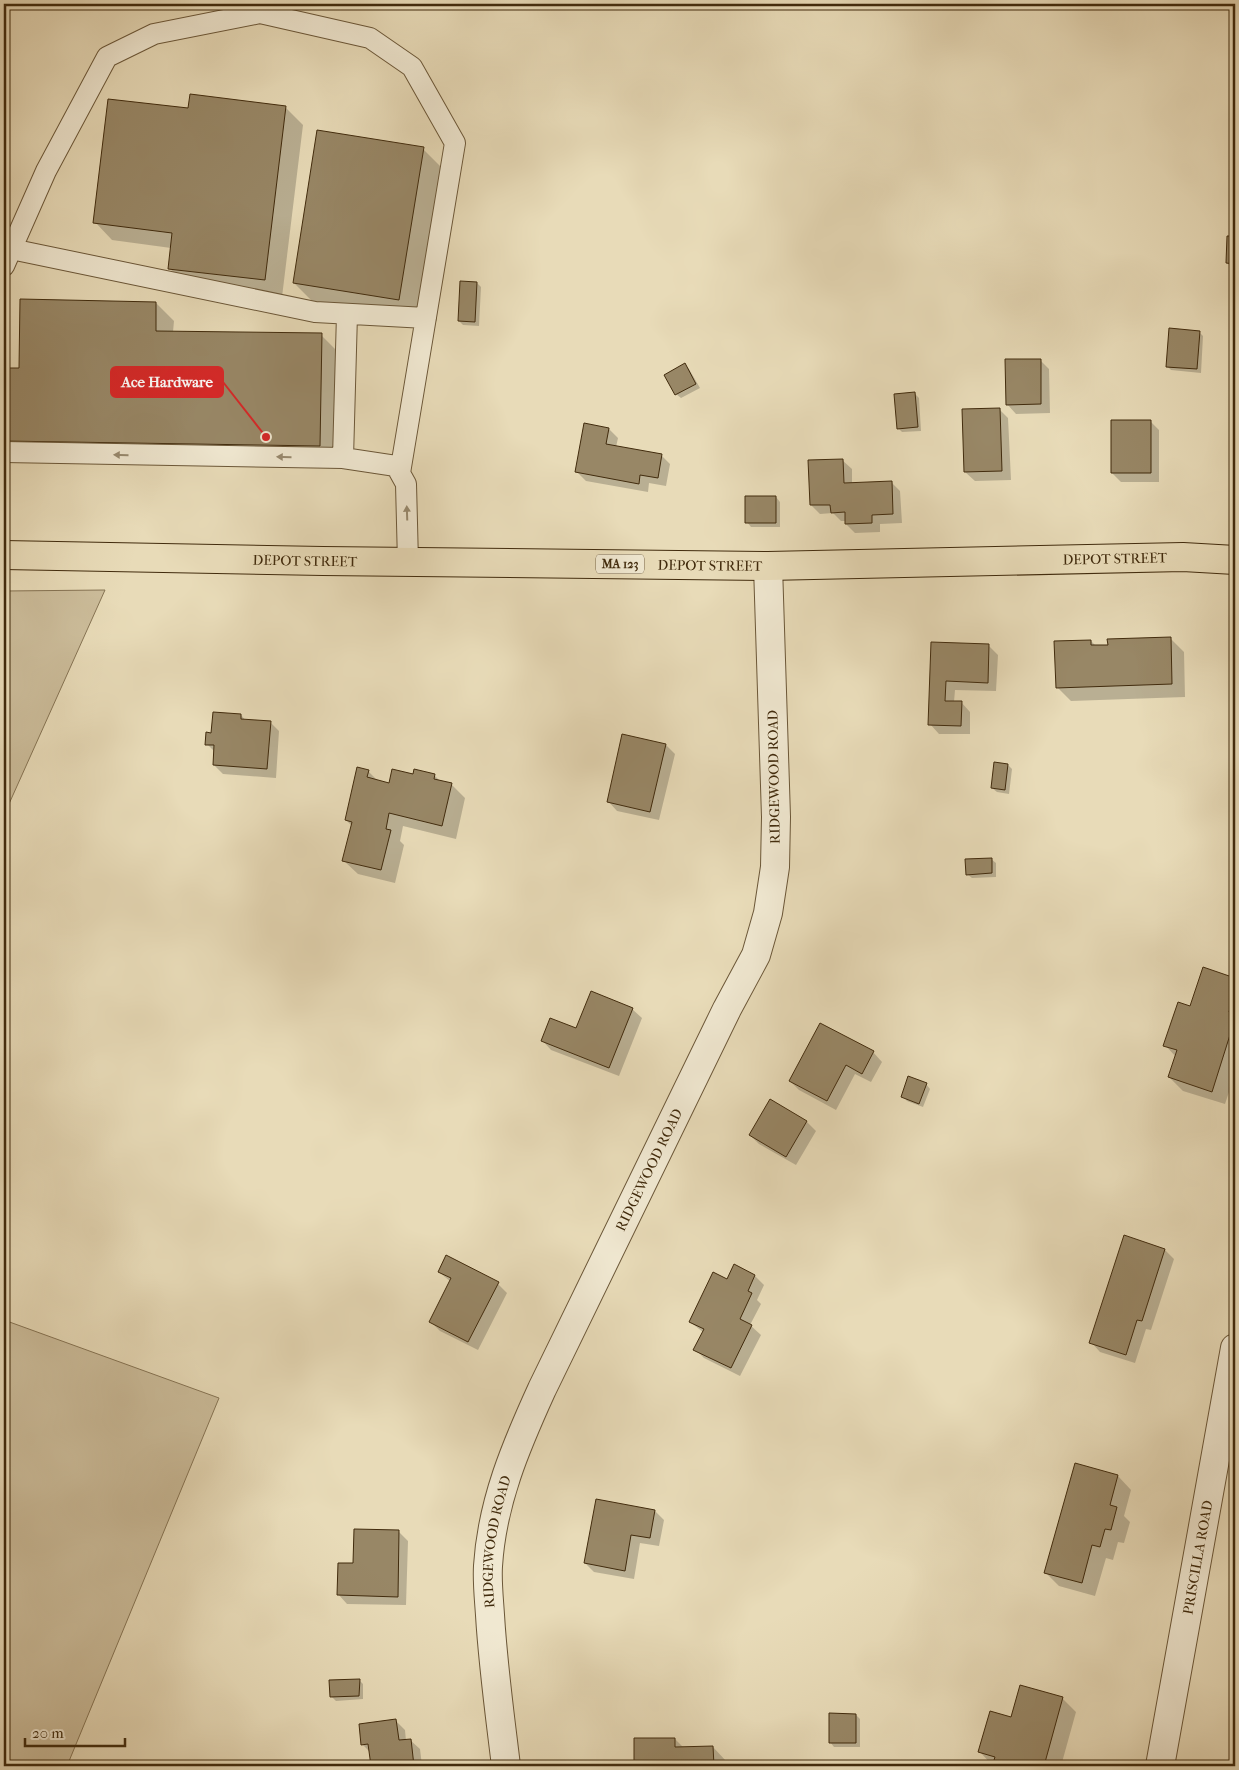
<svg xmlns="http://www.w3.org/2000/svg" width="1239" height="1770" viewBox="0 0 1239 1770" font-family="'IM FELL French Canon',serif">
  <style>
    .green { fill: #ccbd9b; stroke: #867454 }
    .shadow { fill: #0003 }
    .building { fill: #988766; stroke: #412b0d }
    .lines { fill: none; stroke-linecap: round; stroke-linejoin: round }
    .lane-casing { stroke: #6b5738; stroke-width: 22 }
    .street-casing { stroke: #6b5738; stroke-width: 30 }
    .highway-casing { stroke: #412b0d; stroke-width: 30 }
    .lane { stroke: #f0e8d1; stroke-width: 20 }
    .street { stroke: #f0e8d1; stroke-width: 28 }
    .highway { stroke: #e8dbb8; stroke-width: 28 }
    .oneway { fill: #988a6f }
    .labels { text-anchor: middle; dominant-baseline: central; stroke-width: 4; stroke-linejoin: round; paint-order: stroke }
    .shield { fill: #f0e8d1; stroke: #766448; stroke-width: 1 }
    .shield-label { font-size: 12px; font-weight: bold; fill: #412b0d }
    .street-label { font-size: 14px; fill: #412b0d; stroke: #f0e8d1 }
    .leader { fill: none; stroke: #d62828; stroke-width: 2 }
    .callout-dot { fill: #d62828; stroke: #f0e8d1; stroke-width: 2 }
    .callout { fill: #d62828; stroke: #d62828; stroke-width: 2 }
    .callout-label { font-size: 15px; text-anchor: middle; font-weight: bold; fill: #fff }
  </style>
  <rect width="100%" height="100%" fill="#e8dbb8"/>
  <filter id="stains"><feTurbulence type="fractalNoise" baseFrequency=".004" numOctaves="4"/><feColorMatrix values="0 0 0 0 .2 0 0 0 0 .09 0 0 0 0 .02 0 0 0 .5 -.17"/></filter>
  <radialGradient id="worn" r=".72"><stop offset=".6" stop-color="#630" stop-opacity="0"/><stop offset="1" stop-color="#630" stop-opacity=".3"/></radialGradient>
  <path class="green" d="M105,590l-101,225v-224z
    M4,1320l215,78 -152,368h-63z"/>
  <path class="shadow" d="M285,107l18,18 -21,172 -95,-11 -18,-18 2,-20 -59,-8 -17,-18 94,-112z
    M423,149l18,18 -24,151 -105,-17 -18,-18z
    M1229,237h6v30h-3l-5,-4z
    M477,283l4,4 -2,39 -16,-1 -4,-4z
    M156,303l18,18 -1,11 148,3 18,18 -2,111 -333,-6v-89h16z
    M1199,332l4,4 -2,37 -30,-3 -4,-4z
    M1040,360l9,9 1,44 -34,1 -9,-10z
    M685,365l4,4 11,19 -19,10 -5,-4z
    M915,394l4,4 2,33 -19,1 -4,-4z
    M999,409l9,9 3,62 -36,1 -10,-9z
    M1150,421l9,9v52h-38l-9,-9z
    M609,429l9,9 -2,9 45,8 9,9 -4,22 -17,-3 -1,9 -62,-11 -9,-9z
    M842,460l10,9v15l39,-2 9,9 2,32 -22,1v8l-25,1 -9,-9v-3h-5l-8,-8 -13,1 -9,-9z
    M776,497l4,5v25h-29l-4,-5z
    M1170,638l14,14 1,45 -114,4 -14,-14 34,-46 5,5z
    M932,643l56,2 10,10 -2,36 -41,-1 -1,12h7l9,10v22h-31l-9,-10z
    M241,715l5,6 24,1 9,9 -3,47 -53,-4 -9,-9 1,-13 -8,-8 6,-10z
    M666,745l9,9 -16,66 -42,-9 -9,-10z
    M1008,765l4,4 -3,25 -12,-2 -5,-4z
    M368,771l11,11 11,3 44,-10 7,7 10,2 14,14 -9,41 -53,-13 -3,15 4,4 -9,38 -37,-9 -14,-13 8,-35 -6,-6z
    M991,859l5,4v14l-24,1 -5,-4z
    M1204,969l31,10v95l-10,30 -42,-13 -14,-14 7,-20 -11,-12 26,-38z
    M632,1009l10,9 -23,58 -68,-26 -9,-10 35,-10z
    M873,1052l9,10 -11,20 -16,-8 -19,36 -37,-20 -9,-9z
    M926,1084l4,5 -7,18 -16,-6 -4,-5z
    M770,1100l37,22 9,9 -20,34 -37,-21 -9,-9z
    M1165,1250l9,9 -23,71 -5,-1 -11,34 -35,-11 -9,-10z
    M734,1266l21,10 9,9 -7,15 4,4 -11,21 11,10 -21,41 -36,-18 -9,-9 8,-17 -13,-10 37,-42z
    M439,1272l59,12 9,9 -29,57 -38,-19 -9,-9 20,-40z
    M1118,1476l13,14 -7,26 6,6 -6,21 -6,-1 -5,18 -7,-2 -11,38 -36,-10 -13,-13z
    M655,1511l9,9 -5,26 -19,-3 -6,36 -40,-7 -9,-9z
    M399,1532l9,9 -2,64 -59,-1 -9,-10 16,-30z
    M359,1680l4,4v15l-27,2 -5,-5z
    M1062,1698l14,14 -15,54h-68l-13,-14 32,-33z
    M856,1715l4,4v28h-26l-4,-5z
    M396,1721l9,9 1,11 4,-1 10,9 2,17h-50l-1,-13 -8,-8 -3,-20z
    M675,1739l9,9 29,-1 13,14 1,5h-91l-1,-26z"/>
  <path class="building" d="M190,94l96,12 -21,174 -97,-11 4,-36 -79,-10 15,-124 80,9z
    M317,130l107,17 -25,153 -106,-17z
    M1227,236h8v28l-9,-1z
    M460,281l17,1 -2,40 -17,-1z
    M20,299l136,3v29l166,2 -2,113 -316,-5v-73h15z
    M1169,328l31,3 -3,38 -31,-2z
    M1005,359h36v45l-35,1z
    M685,363l11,21 -21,11 -11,-20z
    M915,392l3,35 -21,2 -3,-35z
    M1000,408l2,63 -38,1 -2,-63z
    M1111,420h40v53h-40z
    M584,423l25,5 -3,16 56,10 -4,24 -18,-3 -1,9 -64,-12z
    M843,459l1,24 48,-2 1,33 -21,1v8l-27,1v-12l-14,1 -1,-8h-20l-2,-45z
    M745,496h31v27h-31z
    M1171,637l1,47 -116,4 -2,-47 37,-1v5h17l-1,-6z
    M931,642l58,2 -1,39 -42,-2 -1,20h17l-1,25 -33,-1z
    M213,712l28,2v5l30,2 -4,48 -54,-4 1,-20h-9l1,-13 5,1z
    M622,734l44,10 -16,68 -43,-10z
    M994,762l14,2 -3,26 -14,-2z
    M357,767l12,3 -2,7 22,6 3,-14 21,5 1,-5 21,5 -1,5 18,4 -10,43 -53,-13 -3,16 5,1 -10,40 -39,-9 10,-39 -7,-2z
    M992,858v15l-26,2 -1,-16z
    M1203,967l32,11v14l-6,20 6,2v5l-23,73 -44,-15 9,-27 -14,-4 15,-44 12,4z
    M591,991l42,17 -24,60 -68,-27 9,-23 26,10z
    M820,1023l54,28 -12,23 -16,-9 -19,36 -38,-20z
    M908,1076l19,7 -8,21 -18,-7z
    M770,1099l37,22 -21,36 -37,-22z
    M1124,1235l41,14 -23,72 -5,-1 -11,35 -37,-12z
    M446,1255l53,27 -31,60 -39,-20 22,-44 -13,-6z
    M734,1264l21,11 -7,16 4,2 -12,26 12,6 -21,43 -38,-18 11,-21 -15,-7 24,-50 14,7z
    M1075,1463l43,12 -8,30 7,2 -6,23 -6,-1 -5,18 -8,-2 -10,38 -38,-10z
    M596,1499l59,11 -5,28 -19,-3 -6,36 -41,-8z
    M354,1529l45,1 -1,67 -61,-2 1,-32h15z
    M360,1679l-1,17 -29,1 -1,-17z
    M1020,1685l43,12 -19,69h-52l3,-9 -17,-5 12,-41 21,6z
    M829,1713l27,1v29h-27z
    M396,1719l3,21 12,-1 3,27h-43l-3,-22 -7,1 -2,-21z
    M634,1738h41v9l38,-1 1,20h-80z"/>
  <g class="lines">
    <g class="lane-casing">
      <path id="lane" d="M11,249l304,63 111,6
        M4,266l42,-95 61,-114 47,-23 106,-21 110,25 42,29 43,76 -55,330
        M4,452l339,6 53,8 10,18 2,78
        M343,458l4,-144"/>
    </g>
    <g class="street-casing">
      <g id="street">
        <path id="s1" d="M506,1766c-6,-50 -13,-100 -16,-151 -1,-16 -3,-33 -2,-49 4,-64 28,-120 54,-177l185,-380 29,-54 12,-42 7,-46 1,-50 -8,-251"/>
        <path id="s2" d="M1160,1766l75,-418"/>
      </g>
    </g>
    <g class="highway-casing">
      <g id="highway">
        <path id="s3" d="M4,555l319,6 445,5 415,-9 52,3"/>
      </g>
    </g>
    <use href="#lane" class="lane"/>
    <use href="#street" class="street"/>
    <use href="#highway" class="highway"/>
  </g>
  <defs><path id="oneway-solid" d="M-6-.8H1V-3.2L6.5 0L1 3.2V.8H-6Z" transform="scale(1.25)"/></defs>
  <g class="oneway">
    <use href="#oneway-solid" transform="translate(121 455) rotate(-179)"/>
    <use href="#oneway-solid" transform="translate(284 457) rotate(-179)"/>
    <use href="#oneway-solid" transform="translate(407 513) rotate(-92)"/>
  </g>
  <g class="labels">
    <rect class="shield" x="596" y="554.5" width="48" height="19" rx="4"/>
    <g class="shield-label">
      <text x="620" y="564">MA 123</text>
    </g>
    <g class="street-label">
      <text stroke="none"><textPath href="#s3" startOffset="1111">DEPOT STREET</textPath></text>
      <text stroke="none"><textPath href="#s3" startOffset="301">DEPOT STREET</textPath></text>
      <text stroke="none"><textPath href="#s3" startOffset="706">DEPOT STREET</textPath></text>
      <text transform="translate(774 777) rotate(-91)">RIDGEWOOD ROAD</text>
      <text stroke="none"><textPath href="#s1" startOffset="631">RIDGEWOOD ROAD</textPath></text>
      <text stroke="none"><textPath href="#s1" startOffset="226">RIDGEWOOD ROAD</textPath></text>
      <text stroke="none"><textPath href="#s2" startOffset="212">PRISCILLA ROAD</textPath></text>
    </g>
  </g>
  <path class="leader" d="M266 437L223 382"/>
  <circle class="callout-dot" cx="266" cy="437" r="5"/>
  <rect class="callout" x="111" y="367" width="112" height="30" rx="5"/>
  <g class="callout-label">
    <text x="167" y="387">Ace Hardware</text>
  </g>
  <rect width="1239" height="1770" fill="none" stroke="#e8dbb8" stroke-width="20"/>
  <rect x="5" y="5" width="1229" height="1760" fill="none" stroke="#412b0d" stroke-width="2.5"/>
  <rect x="10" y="10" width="1219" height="1750" fill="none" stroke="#412b0d"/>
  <path d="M25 1738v8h100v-8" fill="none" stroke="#412b0d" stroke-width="2.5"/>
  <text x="32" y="1738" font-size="15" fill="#412b0d" stroke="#f0e8d1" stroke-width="4" paint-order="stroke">20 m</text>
  <rect width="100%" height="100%" filter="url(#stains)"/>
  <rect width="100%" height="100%" fill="url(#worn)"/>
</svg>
